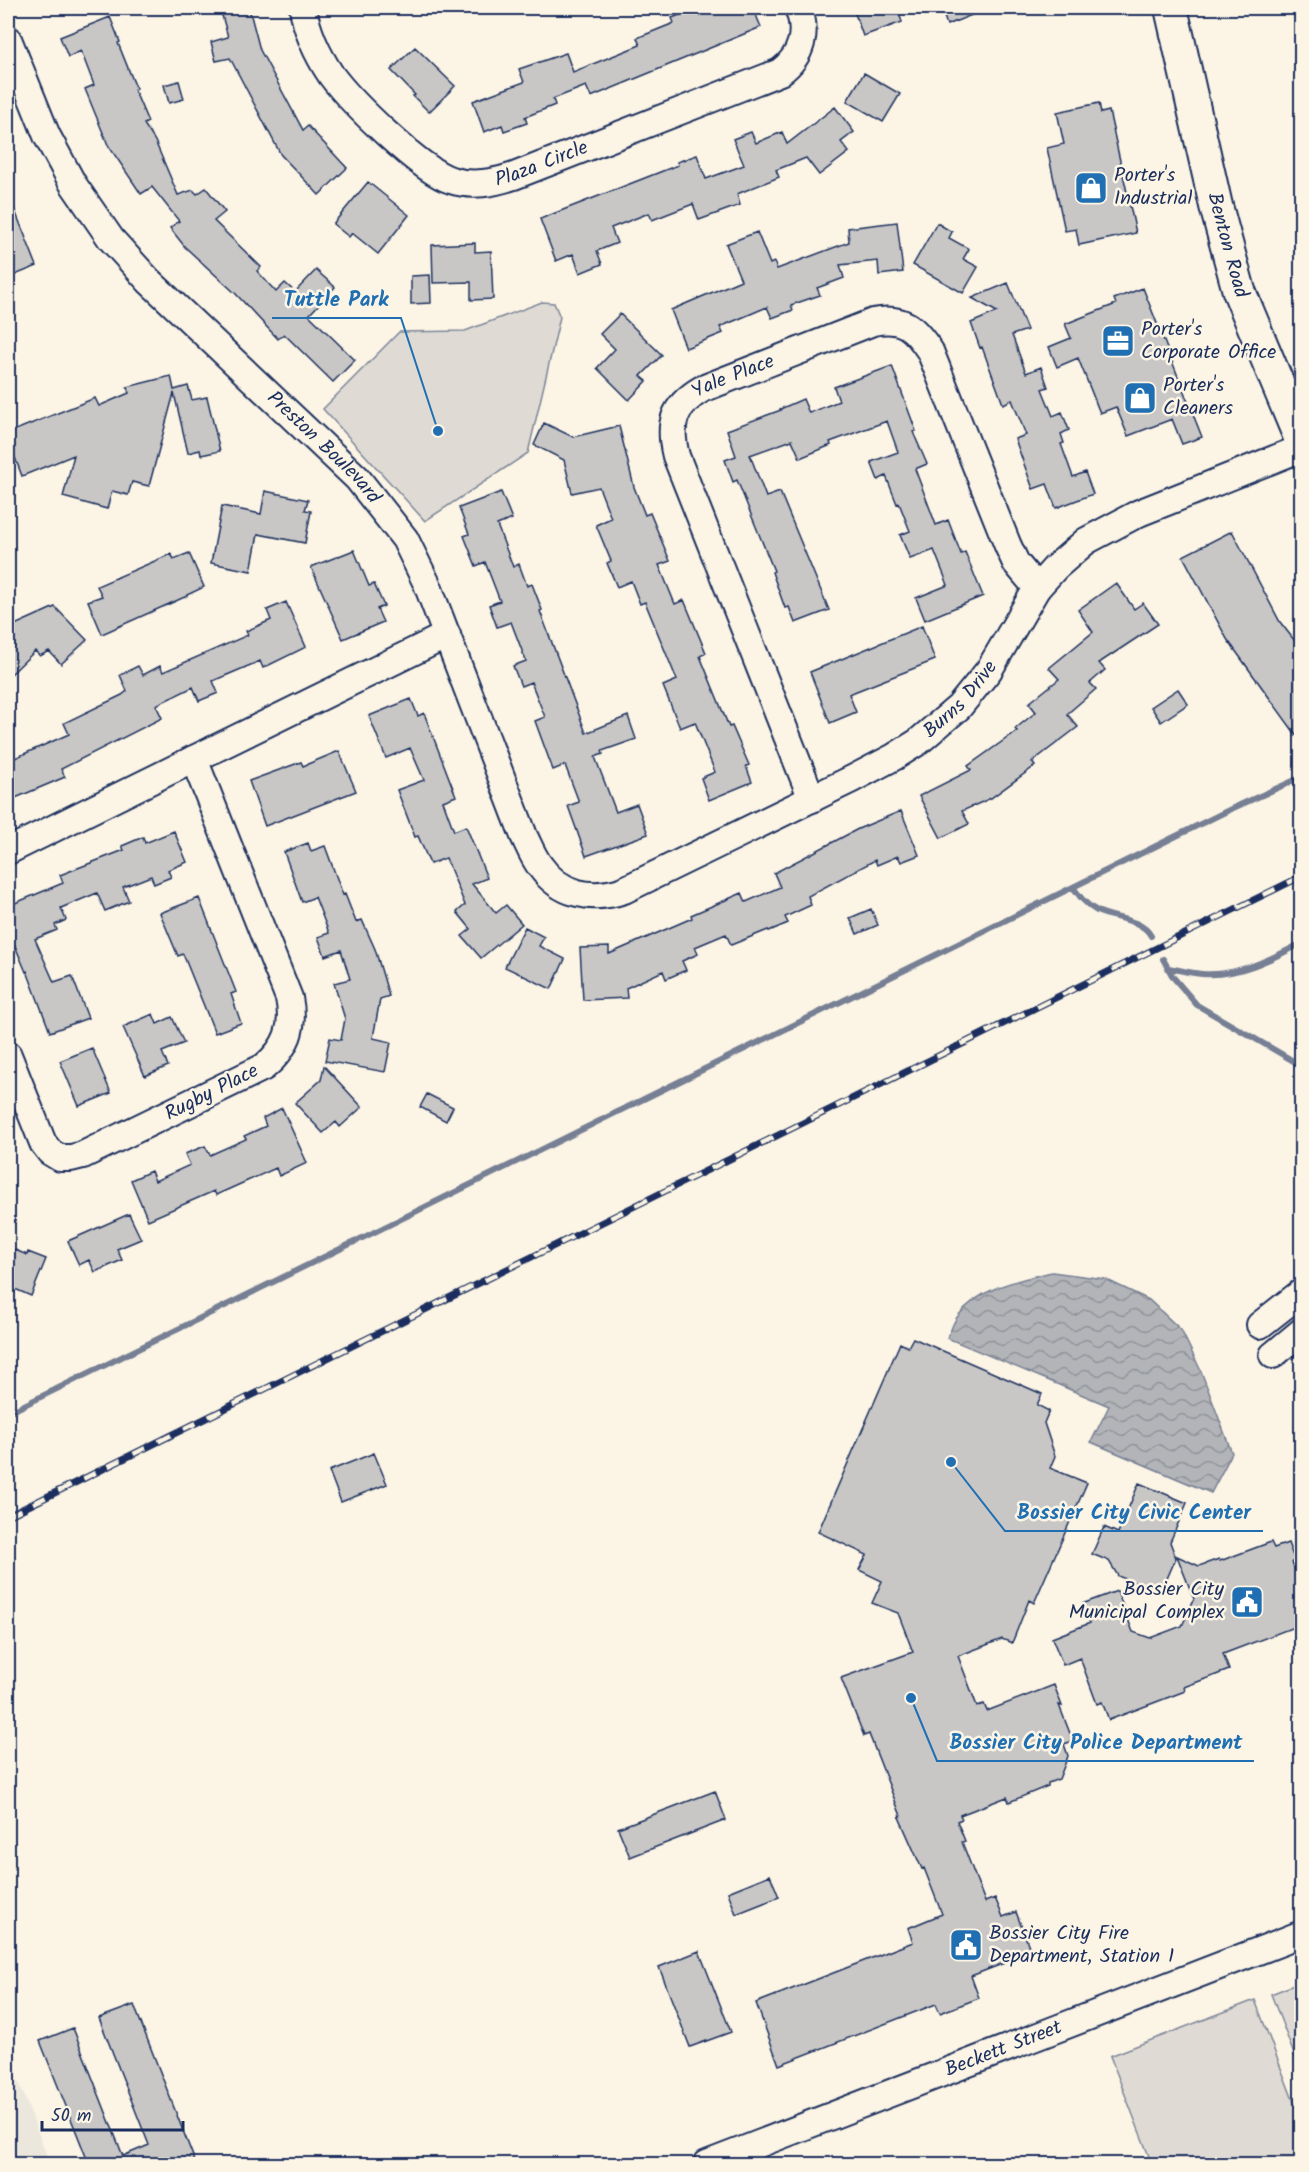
<svg xmlns="http://www.w3.org/2000/svg" width="1309" height="2172" viewBox="0 0 1309 2172" font-family="Kalam,sans-serif">
  <style>
    .built { fill: #ece7dc }
    .green { fill: #dfdbd4; stroke: #7d8599; stroke-width: 1.5 }
    .water { fill: url(#water-waves); stroke: #767f94; stroke-width: 1.5 }
    .lines { fill: none; stroke-linecap: round; stroke-linejoin: round }
    .stream { stroke: #767f94; stroke-width: 6 }
    .building { fill: #c8c7c6; stroke: #1b2f5e; stroke-width: 1.5 }
    .minor-casing { stroke: #1b2f5e; stroke-width: 30 }
    .major-casing { stroke: #1b2f5e; stroke-width: 36 }
    .minor { stroke: #fcf5e5; stroke-width: 26 }
    .major { stroke: #fcf5e5; stroke-width: 32 }
    .rail-casing { stroke: #1b2f5e; stroke-width: 7 }
    .rail { stroke: #fcf5e5; stroke-width: 4.5; stroke-dasharray: 14; stroke-linecap: butt }
    .labels { text-anchor: middle; dominant-baseline: central; stroke-width: 5; stroke-linejoin: round; paint-order: stroke }
    .street-label { font-size: 20px; fill: #1b2f5e; stroke: #fcf5e5 }
    .poi-label { font-size: 20px; fill: #1b2f5e; stroke: #fcf5e5; text-anchor: start }
    .leader { fill: none; stroke: #1f6fb2; stroke-width: 2 }
    .callout-dot { fill: #1f6fb2; stroke: #fcf5e5; stroke-width: 2 }
    .callout-label { font-size: 21px; text-anchor: middle; font-weight: bold; fill: #1f6fb2; stroke: #fcf5e5; stroke-width: 5; stroke-linejoin: round; paint-order: stroke }
  </style>
  <defs>
    <pattern id="water-waves" width="16" height="10" patternUnits="userSpaceOnUse" patternTransform="scale(1.5)"><rect width="16" height="10" fill="#b2b4b8"/><path d="M0 5q4-4 8 0t8 0" fill="none" stroke="#909399"/></pattern>
  </defs>
  <rect width="100%" height="100%" fill="#fcf5e5"/>
  <filter id="ink" filterUnits="userSpaceOnUse"><feTurbulence type="fractalNoise" baseFrequency=".0167" numOctaves="2"/><feDisplacementMap in="SourceGraphic" scale="12" xChannelSelector="R" yChannelSelector="G"/><feConvolveMatrix kernelMatrix="1 2 1 2 8 2 1 2 1" color-interpolation-filters="sRGB"/></filter>
  <g filter="url(#ink)">
    <path class="built" d="M8,2054l42,110h-42z"/>
    <path class="green" d="M542,302l12,1 6,14 -32,136 -103,68 -102,-112 76,-77 66,-1z
      M1301,1982v91l-30,-79z
      M1255,2000l46,121v43h-149l-42,-108z"/>
    <path class="water" d="M1052,1272l53,7 44,21 32,30 20,41 31,82 -21,40 -120,-51 18,-36 -162,-68c4,-7 6,-16 11,-22 22,-29 61,-36 94,-44z"/>
    <g class="lines">
      <path class="stream" d="M1073,887c7,10 13,18 24,24 16,8 44,7 54,25
        M1163,959l10,18 24,28 105,61
        M1169,968c11,2 22,5 33,6 34,3 70,-15 100,-31
        M8,1413l1223,-604 71,-32"/>
    </g>
    <path class="building" d="M220,8h29l11,42 43,80 5,-4 39,42 -28,27 -38,-40 -51,-97 -14,3 -5,-19 17,-5z
      M698,8h55l8,19 -170,70 -5,-11 -33,13 2,6 -30,12 2,6 -23,8 -2,-6 -18,7 -11,-31 51,-19 -5,-13 47,-16 7,19 67,-27 -3,-7 37,-15 -2,-5z
      M853,8h44l5,14 -39,14z
      M941,8h48l-42,17z
      M110,17l10,25 -2,1 18,45 -2,1 14,33 -4,2 11,17 23,54 15,-5 4,4 9,-6 19,24 -11,9 47,46 -4,4 19,21 9,-9 10,9 21,-22 19,17 -26,28 46,45 -22,22 -49,-48 -6,5 -43,-46 -50,-46 -15,-19 9,-7 -27,-34 -11,7 -33,-49 -23,-56 9,-4 -13,-34 -13,6 -8,-20z
      M415,47l40,39 -26,26 -16,-16 2,-1 -24,-25z
      M864,73l36,21 -17,28 -36,-21z
      M179,81l5,18 -15,4 -5,-18z
      M1099,103l2,10 8,-2 27,122 -57,12 -3,-16 -11,2 -18,-83 17,-4 -7,-32z
      M835,107l19,25 -13,10 8,10 -30,23 -13,-17 -30,12 3,7 -42,17 3,11 -41,15 -6,-16 -41,16 -3,-7 -38,15 6,15 -20,8 5,13 -22,9 -7,-19 -17,7 -16,-42 138,-54 -1,-3 20,-7 9,24 38,-14 -11,-26 18,-7 5,11 26,-11 5,12z
      M368,182l41,33 -31,39 -26,-21 -3,4 -16,-13z
      M8,193l29,73 -29,12z
      M897,222l6,50 -24,3 -1,-14 -38,4 4,13 -27,10 3,7 -29,10 2,5 -21,8 -5,-11 -47,20 3,6 -37,15 -15,-38 70,-30 -15,-36 31,-12 13,32 4,-2 3,7 72,-27 -1,-14z
      M937,223l15,9 -3,6 20,11 -6,10 15,8 -15,26 -50,-28z
      M475,243v9l16,-1 2,48 -22,1v-18l-38,1 -1,-38z
      M430,275l1,28 -20,1v-28z
      M1008,283l19,47 -15,5 14,38 15,-6 7,20 -6,2 11,27 9,-4 7,18 -8,4 3,9 -3,1 12,33 12,-5 8,22 -37,14 -9,-24 -14,5 -18,-50 11,-4 -14,-35 -9,4 -21,-57 -2,1 -9,-25 26,-11 -25,-14z
      M1143,288l59,149 -20,7 -10,-25 -44,17 -12,-29 -16,6 -22,-55 -21,9 -8,-20 22,-9 -6,-14 51,-20 -2,-5z
      M620,314l42,41 -21,21 6,5 -18,19 -32,-32 18,-19 -15,-15z
      M892,366l24,65 -3,1 14,32 -12,5 21,56 12,-5 13,34 4,-2 18,44 -58,24 -9,-22 32,-13 -14,-35 -24,9 -10,-24 10,-4 -11,-28 -2,1 -11,-28 -8,4 -7,-18 27,-10 -11,-31 -57,21 1,3 -31,13 -8,-18 -42,15 16,42 14,-5 49,118 -34,13 -6,-16 -4,1 -13,-36 2,-1 -37,-91 -4,2 -8,-22 11,-4 -9,-26 54,-20 -1,-1 23,-10 6,14 30,-12 -5,-14z
      M171,376l3,14 14,-4 4,14 15,-3 13,54 -19,4 -1,-5 -12,3 -14,-60 -25,93 -17,-4 -4,13 -16,-4 -5,18 -44,-12 11,-42 -52,21 -14,-37v-6l87,-35 4,8 30,-13 -2,-6z
      M544,423l29,14 46,-11 15,61 11,28 5,-2 20,48 -11,4 16,39 9,-4 22,53 -6,3 29,71 3,-1 17,39 -3,1 6,16 -43,18 -8,-22 14,-6 -20,-50 -15,6 -17,-42 14,-6 -32,-78 -5,2 -9,-23 -14,6 -10,-24 4,-2 -15,-36 15,-7 -12,-31 -27,6 -8,-33 -30,-15z
      M265,491l43,9 -3,10 6,1 -6,32 -47,-9 -7,37 -40,-8 11,-57 39,8z
      M501,492l11,27 -15,6 16,42 6,-3 8,22 5,-2 10,26 -2,1 46,122 42,-17 8,23 -34,12 1,3 -8,3 21,55 21,-8 11,30 -62,22 -18,-50 11,-4 -14,-37 -12,5 -18,-49 10,-4 -14,-35 -10,4 -8,-20 13,-5 -15,-39 -14,5 -8,-22 11,-4 -15,-39 -9,4 -12,-30 5,-2 -10,-26z
      M1232,531l48,91 22,28v93l-75,-104 -44,-83z
      M354,550l15,36 5,-2 10,22 -7,3 6,13 -40,17 -32,-72z
      M189,553l15,34 -17,8v1l-85,38 -14,-33 14,-5 -5,-10 74,-32 3,5z
      M1116,583l18,26 9,-6 15,21 -59,39 6,7 -15,13 6,6 -29,25 11,13 -46,35 3,4 -44,32 -29,13 7,13 -28,14 -22,-42 52,-26 -3,-4 49,-35 -2,-2 21,-17 -7,-9 30,-24 -10,-11 44,-36 -15,-22z
      M286,602l20,45 -43,21 -3,-7 -47,20 5,12 -19,8 -6,-14 -37,18 6,13 -101,51 4,8 -52,22 -5,-11v-27l61,-27 -5,-11 58,-28 5,-4 -7,-16 18,-9 5,9 17,-9 3,6 85,-37 -2,-4 25,-11 -4,-10z
      M55,607l32,33 -26,24 -12,-13 -9,5 -5,-5 -27,26v-49z
      M922,626l13,34 -86,34 7,18 -26,11 -20,-51z
      M1178,689l10,15 -27,18 -10,-15z
      M411,699l7,17 6,-3 32,83 -13,5 11,30 12,-5 21,52 -15,6 24,29 10,-8 16,19 -41,34 -19,-22 9,-7 -14,-17 8,-7 -19,-47 -16,6 -12,-28 -3,1 -18,-47 27,-10 -14,-32 -24,10 -17,-42z
      M339,751l17,40 -91,35 -16,-45 52,-19 2,4z
      M901,811l18,44 -18,7 -3,-6 -21,9 -2,-5 -67,36 3,9 -26,12 3,6 -19,8 -1,-1 -37,15 -5,-11 -31,13 3,7 -16,7 4,9 -20,9 -3,-8 -37,17 1,10 -44,2 -3,-52 29,-1v7l83,-36 -1,-3 51,-22 4,9 34,-15 -6,-14 84,-44z
      M174,831l13,31 -19,8 3,7 -17,7 -3,-8 -28,11 6,14 -24,10 -8,-18 -36,15 5,12 -11,5 2,5 -22,9 19,43 18,-6 16,42 -38,14 -23,-61 -1,1 -18,-43v-23l55,-23 -3,-8 64,-25 -2,-4 21,-9 2,6z
      M308,843l3,8 14,-5 18,49 2,-1 11,28 6,-2 13,29 14,47 -9,3 -7,39 18,4 -6,30 -60,-11 5,-23 11,2 4,-21 -11,-36 16,-4 -9,-29 -16,6 -7,-19 11,-4 -14,-36 -13,5 -18,-50z
      M199,898l37,94 -5,2 10,29 -26,10 -32,-79 -5,2 -18,-43z
      M871,909l7,16 -21,9 -7,-16z
      M525,927l19,10 -5,9 26,13 -14,30 -46,-22z
      M153,1014l4,10 15,-7 12,26 -22,9 6,14 -23,10 -22,-49z
      M92,1048l19,45 -32,13 -19,-45z
      M324,1066l38,41 -22,20 -4,-5 -13,11 -28,-30 26,-23z
      M427,1094l26,13 -7,14 -26,-14z
      M282,1108l25,55 -28,13 -3,-8 -60,27 -2,-4 -66,29 -17,-40 20,-9 4,10 35,-16 -5,-11 20,-8 5,9 36,-16 -2,-3 22,-10 -3,-8z
      M129,1214l12,25 -24,10 5,11 -27,12 -6,-12 -10,5 -11,-24z
      M8,1247l19,8 1,-3 18,7 -15,37 -23,-10z
      M913,1338l129,56 -5,11 12,6 -5,12 11,33 -5,12 37,15 -53,120 -5,-3 -17,43 -10,-4 -44,17 19,50 7,-2 3,7 67,-26 8,21 -3,-1 14,36 -9,3 4,12 -9,23 -11,4v3l-39,16 -2,-5 -47,18 2,4 -5,2 8,20 -3,1 23,60 10,-4 8,19 13,-5 14,37 -17,6 2,4 -44,17 8,22 -39,15 -4,-9 -157,61 -23,-62 157,-61 -5,-14 34,-14 -18,-46 -2,1 -23,-52 2,-1 -32,-82 -5,2 -23,-58 72,-26 -15,-39 -26,-10 10,-22 -23,-11 8,-15 -49,-23 82,-189 8,4z
      M374,1453l13,31 -46,18 -12,-31z
      M1139,1483l48,20 -17,39 6,16 -14,32 -11,-5 -2,4 -31,-13 -9,-15 -17,-7 12,-27 14,6z
      M1271,1542l3,6 14,-5 7,18 -3,1 10,25v37l-79,30 6,16 -45,17 1,4 -76,29 -7,-18 -5,2 -17,-46 -17,7 -11,-27 38,-15 -8,-19 35,-13 16,41 17,6 32,-12 12,-27 -17,-43 22,10 20,-7 1,2z
      M715,1791l11,29 -96,37 -12,-29z
      M770,1875l9,22 -43,17 -8,-22z
      M699,1951l32,81 -41,15 -31,-80z
      M134,2005l62,159h-107l-49,-123 33,-13 50,128 26,-11 -50,-127z"/>
    <g class="lines">
      <g class="minor-casing">
        <g id="minor">
          <path id="s1" d="M303,8c4,24 14,46 28,67 19,26 90,96 120,105 21,7 42,3 63,-4l266,-104c22,-16 28,-40 18,-64"/>
          <path id="s2" d="M8,39l39,97 26,48 38,55 38,42 208,197 48,61 22,45 97,252c5,10 9,21 16,30 20,29 52,35 84,24l228,-111 42,-22 24,-15 41,-35 30,-37 48,-82 18,-20 31,-27 53,-28 163,-65"/>
          <path d="M194,759l253,-124"/>
          <path id="s3" d="M812,799l-136,-343c-8,-32 -3,-50 26,-67l171,-67c30,-6 41,5 57,29l78,195 8,17 21,25"/>
          <path d="M8,851l186,-92 95,239c6,29 -2,50 -25,69l-181,88 -12,3h-11l-10,-6 -7,-9 -35,-88"/>
          <path d="M1260,1325l42,-33"/>
          <path d="M1273,1355l29,-24"/>
          <path id="s4" d="M707,2164l595,-230"/>
        </g>
      </g>
      <g class="major-casing">
        <g id="major">
          <path id="s5" d="M1171,8l45,198 23,85 63,151"/>
        </g>
      </g>
      <use href="#minor" class="minor"/>
      <use href="#major" class="major"/>
      <g class="rail-casing">
        <path id="rail" d="M8,1516l1294,-640"/>
      </g>
      <use href="#rail" class="rail"/>
    </g>
  </g>
  <defs>
    <g id="shop-square" transform="scale(1.725)"><rect x="-9" y="-9" width="18" height="18" rx="4" fill="#1f6fb2" stroke="#fcf5e5"/><path d="M-5-2.5h2.3a2.7 3.5 0 0 1 5.4 0H5L5.5 6h-11ZM-1.5-2.5h3a1.5 2.3 0 0 0-3 0Z" fill="#fff"/></g>
    <g id="office-square" transform="scale(1.725)"><rect x="-9" y="-9" width="18" height="18" rx="4" fill="#1f6fb2" stroke="#fcf5e5"/><path d="M-6-3h4V-5.5h4V-3h4V5H-6ZM-1-4.5V-3h2v-1.5ZM-6 0V1H6V0Z" fill="#fff"/></g>
    <g id="civic-square" transform="scale(1.725)"><rect x="-9" y="-9" width="18" height="18" rx="4" fill="#1f6fb2" stroke="#fcf5e5"/><path d="M-.6-6.5H3V-4.5H.6V-3L4-1V1h2V6H-6V1h2V-1L-.6-3ZM-1.2 2.5V6h2.4V2.5Z" fill="#fff"/></g>
  </defs>
  <g fill-rule="evenodd">
    <use href="#shop-square" x="1091" y="188"/>
    <use href="#office-square" x="1118" y="341"/>
    <use href="#shop-square" x="1140" y="398"/>
    <use href="#civic-square" x="1247" y="1602"/>
    <use href="#civic-square" x="966" y="1945"/>
  </g>
  <g class="labels">
    <g class="street-label">
      <text stroke="none"><textPath href="#s1" startOffset="328">Plaza Circle</textPath></text>
      <text stroke="none"><textPath href="#s5" startOffset="244">Benton Road</textPath></text>
      <text stroke="none"><textPath href="#s3" startOffset="482">Yale Place</textPath></text>
      <text stroke="none"><textPath href="#s2" startOffset="524">Preston Boulevard</textPath></text>
      <text stroke="none"><textPath href="#s2" startOffset="1485">Burns Drive</textPath></text>
      <text transform="translate(212 1093) rotate(-27)">Rugby Place</text>
      <text stroke="none"><textPath href="#s4" startOffset="318">Beckett Street</textPath></text>
    </g>
    <g class="poi-label">
      <text x="1114" y="176">Porter's<tspan x="1114" dy="23">Industrial</tspan></text>
      <text x="1141" y="330">Porter's<tspan x="1141" dy="23">Corporate Office</tspan></text>
      <text x="1163" y="386">Porter's<tspan x="1163" dy="23">Cleaners</tspan></text>
      <text x="1224" y="1590" text-anchor="end">Bossier City<tspan x="1224" dy="23">Municipal Complex</tspan></text>
      <text x="989" y="1934">Bossier City Fire<tspan x="989" dy="23">Department, Station 1</tspan></text>
    </g>
  </g>
  <path class="leader" d="M438 431L401 318H272M951 1462L1005 1531H1263M911 1698L937 1761H1254"/>
  <g class="callout-dot">
    <circle cx="438" cy="431" r="6"/>
    <circle cx="951" cy="1462" r="6"/>
    <circle cx="911" cy="1698" r="6"/>
  </g>
  <g class="callout-label">
    <text x="336" y="306">Tuttle Park</text>
    <text x="1134" y="1519">Bossier City Civic Center</text>
    <text x="1096" y="1749">Bossier City Police Department</text>
  </g>
  <rect width="1309" height="2172" fill="none" stroke="#fcf5e5" stroke-width="30"/>
  <rect x="15" y="15" width="1279" height="2142" fill="none" stroke="#1b2f5e" stroke-width="2" filter="url(#ink)"/>
  <path d="M42 2121v9h141v-9" fill="none" stroke="#1b2f5e" stroke-width="3"/>
  <text x="51" y="2121" font-size="18" fill="#1b2f5e" stroke="#fcf5e5" stroke-width="4.5" paint-order="stroke">50 m</text>
</svg>
